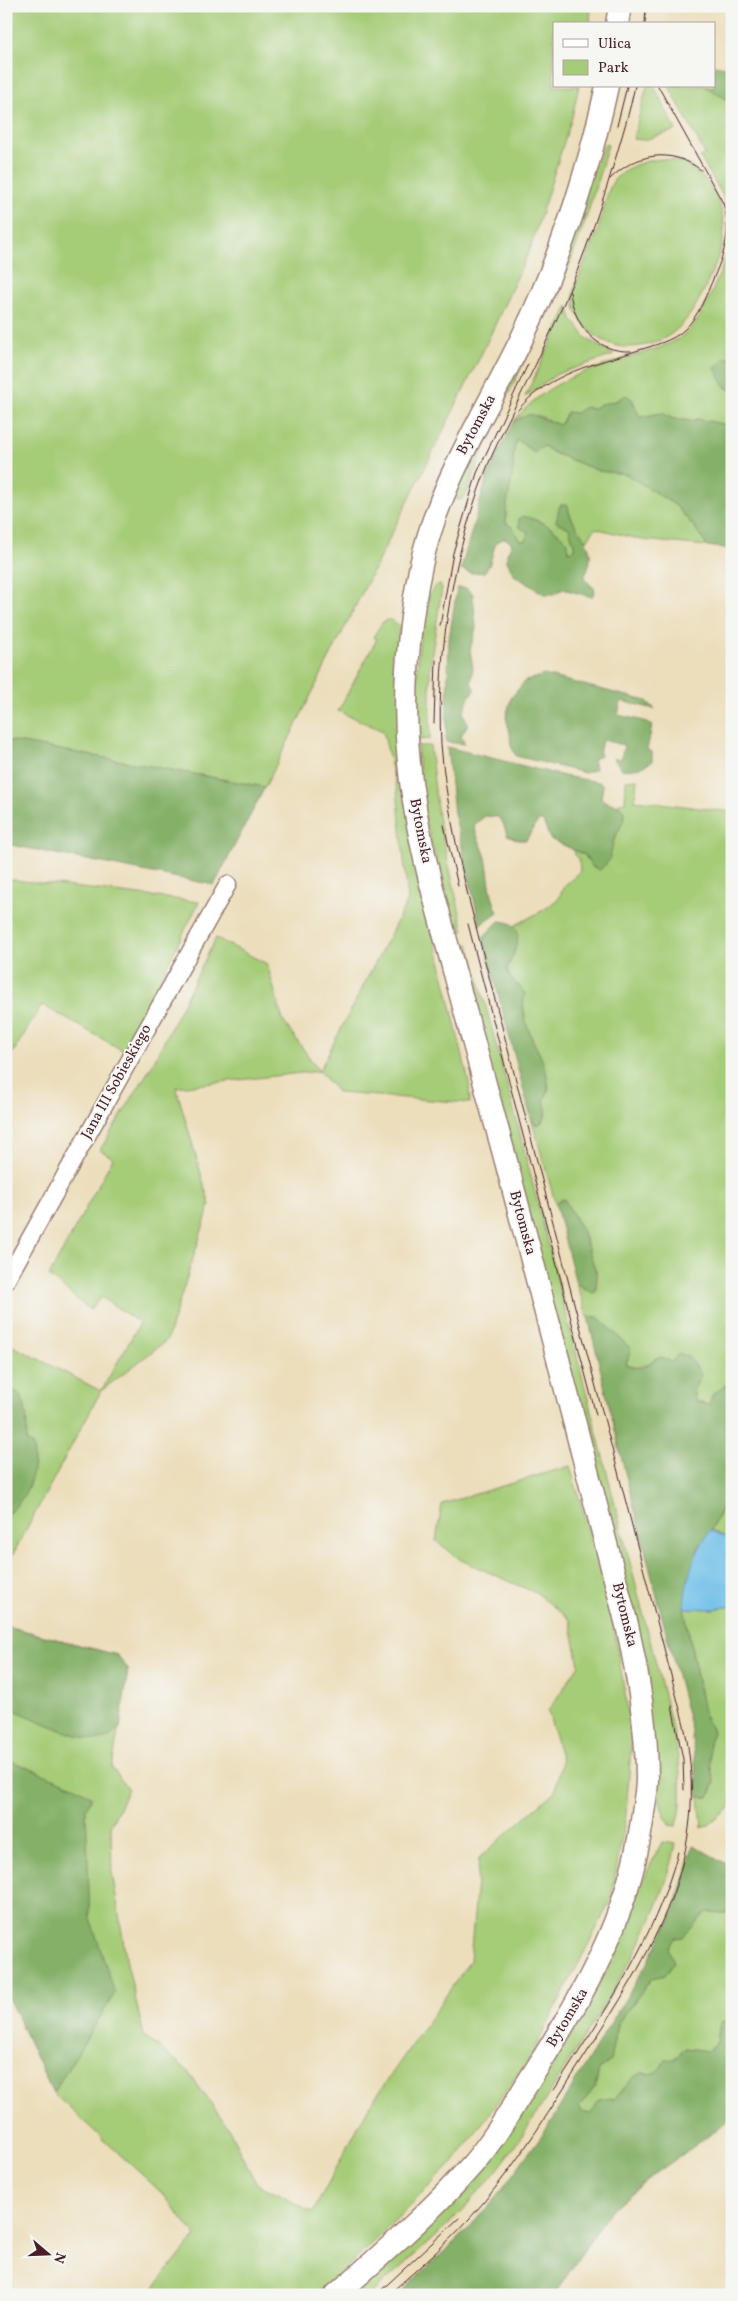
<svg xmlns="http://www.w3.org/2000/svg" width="738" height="2301" viewBox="0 0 738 2301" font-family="Vollkorn,serif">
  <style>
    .green { fill: #a5cc77; stroke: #787651 }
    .forest { fill: #84b068; stroke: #67684a }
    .water { fill: #6ebfe9; stroke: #5c6f8a }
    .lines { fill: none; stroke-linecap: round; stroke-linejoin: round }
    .street-casing { stroke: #9b7e73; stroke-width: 19 }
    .secondary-casing { stroke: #9b7e73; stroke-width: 25 }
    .street { stroke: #fff; stroke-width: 16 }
    .secondary { stroke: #fff; stroke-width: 22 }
    .tram { stroke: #4a1f2b; stroke-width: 1 }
    .labels { text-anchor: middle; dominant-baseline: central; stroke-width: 4; stroke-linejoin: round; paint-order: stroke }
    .street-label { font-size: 15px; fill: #4a1f2b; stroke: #f6f6f2 }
  </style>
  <rect width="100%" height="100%" fill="#f6f6f2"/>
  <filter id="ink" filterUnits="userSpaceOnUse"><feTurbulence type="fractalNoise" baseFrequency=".02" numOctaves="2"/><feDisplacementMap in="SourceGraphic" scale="10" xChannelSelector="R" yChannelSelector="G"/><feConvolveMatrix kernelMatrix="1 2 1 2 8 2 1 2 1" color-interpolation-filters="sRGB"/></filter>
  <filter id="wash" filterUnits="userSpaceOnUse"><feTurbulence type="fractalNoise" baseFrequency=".0096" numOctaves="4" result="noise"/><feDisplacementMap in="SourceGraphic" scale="20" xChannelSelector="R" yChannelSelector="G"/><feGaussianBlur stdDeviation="1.12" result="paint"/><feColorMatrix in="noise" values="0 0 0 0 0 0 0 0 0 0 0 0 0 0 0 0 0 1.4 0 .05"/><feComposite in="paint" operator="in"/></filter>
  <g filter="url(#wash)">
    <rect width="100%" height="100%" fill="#ecdebb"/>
    <path class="green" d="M6,6h585l-1,18h-36v62h25l-7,31 -42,132 -49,106 -216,432 -259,-47z
      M647,86h7l22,44 -32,10 -11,-1z
      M669,86h36l27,17v120l-9,-27 -23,-39 5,-3z
      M604,144l4,1 -23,77 -16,44 -84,178 -17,47 -6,8 -5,1 -2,-4z
      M663,159c34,0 61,36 61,70 0,15 -6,29 -12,43 -17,40 -35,75 -85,75 -26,0 -56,-26 -53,-54 1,-13 19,-48 24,-63 4,-13 9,-42 17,-51 12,-13 30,-19 48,-20z
      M732,229v128l-9,2 2,28 7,4v35l-35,-7 -5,2 -19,-2 -11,-6 -23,4 -7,-18 -10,-2c-9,7 -21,6 -30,12l-7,-2 -25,18c-9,-1 -13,-8 -22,-9 -10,-2 -15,4 -24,5 34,-42 76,-51 125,-67 17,-5 35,-10 48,-22 13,-12 20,-29 27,-45 8,-19 16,-37 18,-58z
      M568,306l4,13 14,19 28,17 -57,19 -32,23z
      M517,439l9,8 18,-1 10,7 45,18 27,3 49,31 21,24 11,17 -65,-6 -47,-12 -8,13 -7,-7 -11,-21v15l6,20 -3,4 -44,-20 -2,9 -7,-1 -6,-12 -7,-5 -1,-15 8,-39 -1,-11z
      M440,584l2,4 -12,78v73l-14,1c0,-25 -2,-151 24,-156z
      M386,620h5l9,6 12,215 57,242 1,20 -132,-10 -19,-22 -143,16 34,118 -43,135 -66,51 -95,176v-220l5,-2 90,46 39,-68 -39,-26 -11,13 -41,-34 64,-118 -13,-8 51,-83 65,-129 51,26 16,57 36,50 89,-171 -11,-110 -14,-59 -45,-20 39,-72 -4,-2 9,-14z
      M417,746h13l8,71 26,114 -9,2 -33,-125z
      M637,779l-2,21 97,12v569l-20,14 -3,10 -13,-4 -3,-10 5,-12 -24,-19 -3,2 -15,-4c-11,9 -16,10 -30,6l5,-15 -33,-32h-10l-12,-34 17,10 4,-18 -15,-45 -18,-31 -9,3 -24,-84 4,6 4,1c8,-8 9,-13 5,-23l5,-14 -10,-36 -6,-8 -7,-22 -6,-36 -7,-3 -6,-14c6,-15 14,-27 7,-43l31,-17 14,-11 5,-12 16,-14 -1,-14 -5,-3 -1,-5 12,5 6,11c22,-20 27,-27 32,-57l-6,-5 8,-2 1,-22z
      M6,879l193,23 -75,149 -82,-46 -36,59z
      M469,944l48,178 157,612c4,23 13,71 2,92l-7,-1 -7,-16 -207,-859z
      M570,1466l39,135 23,133 -6,80 -15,86 -81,158 -77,105 -94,93 -44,39h-167l48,-59 -33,-42 -110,-101 -47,-100 2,-41 -2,-326 111,29 11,14 -16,99 16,21 -17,36 1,47 15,91 17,73 41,32 41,56 30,59 57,29 55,-104 102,-147 9,-103 76,-67 7,-30 -14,-50 31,-46 -9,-45 -32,-26 -77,-34 -25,-19 6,-37z
      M732,1488v52l-21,-10z
      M732,1606v200l-23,19 -7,3 -3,-31h10l6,-15 -4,-12 -2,-27 4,-10 -2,-6 -6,-9 -21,-110 30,1z
      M662,1842l14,2c-16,79 -61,143 -102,210 -28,44 -55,91 -89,131 -35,41 -76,75 -116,110h-19l179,-196 39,-59 41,-74 25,-58 3,-16z
      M732,1902v119l-12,1 -3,20 -10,9 -22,-3c-8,11 -21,14 -28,26l-6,1 -9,-2 -9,5 -19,22h-15l-8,14 -9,-2 -3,-5 16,-20 4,-17 11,-9 7,-37 35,-46 13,-3 4,-27 6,-10 8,-1 23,-25 19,1z"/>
    <path class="forest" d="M714,65l18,3v35l-27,-17h9z
      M732,357v34l-7,-4 -10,-19 8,-9z
      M626,395l6,4 8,18 22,-4 11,6 19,2 5,-2 35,7v123l-25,-3 -11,-17 -21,-24 -49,-31 -27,-3 -45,-18 -10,-7 -10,7 -17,-14c-5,15 -3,18 -4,32 -2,18 -8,34 -7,52l7,5 6,12 7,1 2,-9 -9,-5v-8l4,-3c20,5 31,12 45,26v9l4,1 3,-4 -6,-20 -13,-6 4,-17h8c1,21 25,34 22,55 0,6 -5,13 -6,19l11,10 -3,8 -29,-8 -9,5h-10l-30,-19 -7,-14v-7l5,-11 -7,-5 -9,4 -7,24 -5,6 -13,1 -10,-4 26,-92 27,-56 16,-7 30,11 7,-13 9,1 9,-6 7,2 9,-5 15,-3z
      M457,588h9l7,6 3,34 -6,22 3,18 -2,15 4,7 -6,7 -6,16 5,11 -7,12 4,8 -19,-2 3,-103z
      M544,675l103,26 8,8 -34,-8 -3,14 26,6 8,5 -5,24 5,2v10c-9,5 -20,9 -30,7l-9,-11 8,1 3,-14 -22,-5 -3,14 1,2 -7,3 2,10 -10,4 -69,-17 -5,-10 -1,-13 -4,-16 5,-19 14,-17z
      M6,740l259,47 -51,98 -208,-41z
      M447,747l117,29 35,6 4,3 -2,13c6,6 15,5 22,11l2,9 -11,21 -5,22 -9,9 -9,-4 -6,-11 -35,-16 -7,-18h-5l-12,19h-7l-12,-5 -4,-12 -5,-6 -13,-1 -11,9c2,12 9,21 12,33 4,19 3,36 12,54l-18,13 -26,-112z
      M499,921c32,1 15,32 8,48 3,13 12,15 18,25 -9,36 24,60 23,93 0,5 -3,10 -4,15 4,10 3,15 -5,23l-4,-1 -4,-6 -48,-181z
      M564,1199l18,31 15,45 -1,17 -3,1 -17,-10 -21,-81z
      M588,1317h10l33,32 -5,15c4,1 8,3 12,4 15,0 16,-19 33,-6l3,-2 4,-7c13,3 17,11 23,22l-8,16 3,11 13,3 3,-10 20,-14v107l-21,42 -13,18 -14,60 21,110 6,9 2,6 -4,10 2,27 4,12 -7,15h-9l-8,-67 -70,-274z
      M10,1389c20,5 16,35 17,53l5,2c7,24 -5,57 -26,71v-125z
      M6,1626l111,29 11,14 -8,59c-4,3 -10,10 -15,11 -20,6 -78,-25 -99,-32z
      M6,1759l70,28 16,10 -6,12 4,109 25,75 -62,100 -47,-100 2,-41z
      M693,1845l39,22v35l-6,11 -20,-1 -23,25 -8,1 -6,11 5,13 -9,13 -13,3 -35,46 -7,37 -11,9 -4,17 -16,20 3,5 9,2 8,-14 11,-2 4,2 19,-22 9,-5c15,3 16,-3 25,-14 10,2 13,-5 18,-11l23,3 9,-9 3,-20 12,-1v98l-77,55 -45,37 -56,84h-156l70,-66 29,-33 50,-68 99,-163 25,-46 15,-45z"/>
    <path class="water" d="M710,1530l22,10v66l-18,3 -30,-1c2,-32 9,-52 26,-78z"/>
  </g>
  <g filter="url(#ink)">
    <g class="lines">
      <g class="street-casing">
        <path id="street" d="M6,1281l222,-397"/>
      </g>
      <g class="secondary-casing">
        <path id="secondary" d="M617,24l3,-18
          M336,2295c47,-42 94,-82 135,-129 24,-27 42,-60 61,-90 52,-82 96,-157 110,-255 1,-13 5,-28 5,-42 0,-52 -9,-103 -20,-154 -40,-153 -79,-307 -120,-460 -18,-65 -35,-130 -53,-195 -14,-52 -29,-103 -38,-156 -15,-82 -12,-168 5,-249 18,-83 65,-152 101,-227 39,-81 66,-165 85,-252"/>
      </g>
      <use href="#street" class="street"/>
      <use href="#secondary" class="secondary"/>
      <path class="tram" d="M645,24l1,-18
        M617,126l10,-40
        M610,179c26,-26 61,-32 91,-9
        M570,292c4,32 25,61 61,59
        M518,410c30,-37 78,-46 121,-60 16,-5 33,-9 45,-20 15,-14 22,-35 30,-53 11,-26 18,-46 9,-74l-65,-117
        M440,626l13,-73 24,-80 51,-109
        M434,723l2,-63
        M444,825l14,61
        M468,924l128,491
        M672,1706l11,53 1,31
        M554,2090c49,-76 101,-150 124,-238
        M376,2295l83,-77
        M388,2295c33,-29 67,-58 95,-92 38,-45 69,-96 101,-146 68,-106 129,-200 100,-332l-215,-825c-12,-51 -24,-103 -28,-156 -5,-94 13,-197 49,-284 18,-42 40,-82 59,-124 27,-57 48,-115 66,-176 7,-24 15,-49 20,-74"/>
    </g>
  </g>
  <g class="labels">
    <g class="street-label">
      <text transform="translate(477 425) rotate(-62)">Bytomska</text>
      <text transform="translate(420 831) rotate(79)">Bytomska</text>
      <text transform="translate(117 1082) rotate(-61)">Jana III Sobieskiego</text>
      <text transform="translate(522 1223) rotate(75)">Bytomska</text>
      <text transform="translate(624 1615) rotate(76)">Bytomska</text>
      <text transform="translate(568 2018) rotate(-59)">Bytomska</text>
    </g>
  </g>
  <rect width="738" height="2301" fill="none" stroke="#f6f6f2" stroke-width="25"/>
  <rect x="553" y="22" width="162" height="65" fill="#f6f6f2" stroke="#b1a0a2"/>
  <rect x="563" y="39" width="25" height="8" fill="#ffffff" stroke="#b1a0a2"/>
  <text x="598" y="48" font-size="15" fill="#4a1f2b">Ulica</text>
  <rect x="563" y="60" width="25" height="15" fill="#a5cc77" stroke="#b1a0a2"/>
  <text x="598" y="72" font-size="15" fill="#4a1f2b">Park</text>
  <g transform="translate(48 2254) rotate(109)" stroke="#f6f6f2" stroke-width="4" paint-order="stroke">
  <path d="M0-4L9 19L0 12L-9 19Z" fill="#4a1f2b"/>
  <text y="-8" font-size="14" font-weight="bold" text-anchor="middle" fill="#4a1f2b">N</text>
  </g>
</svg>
